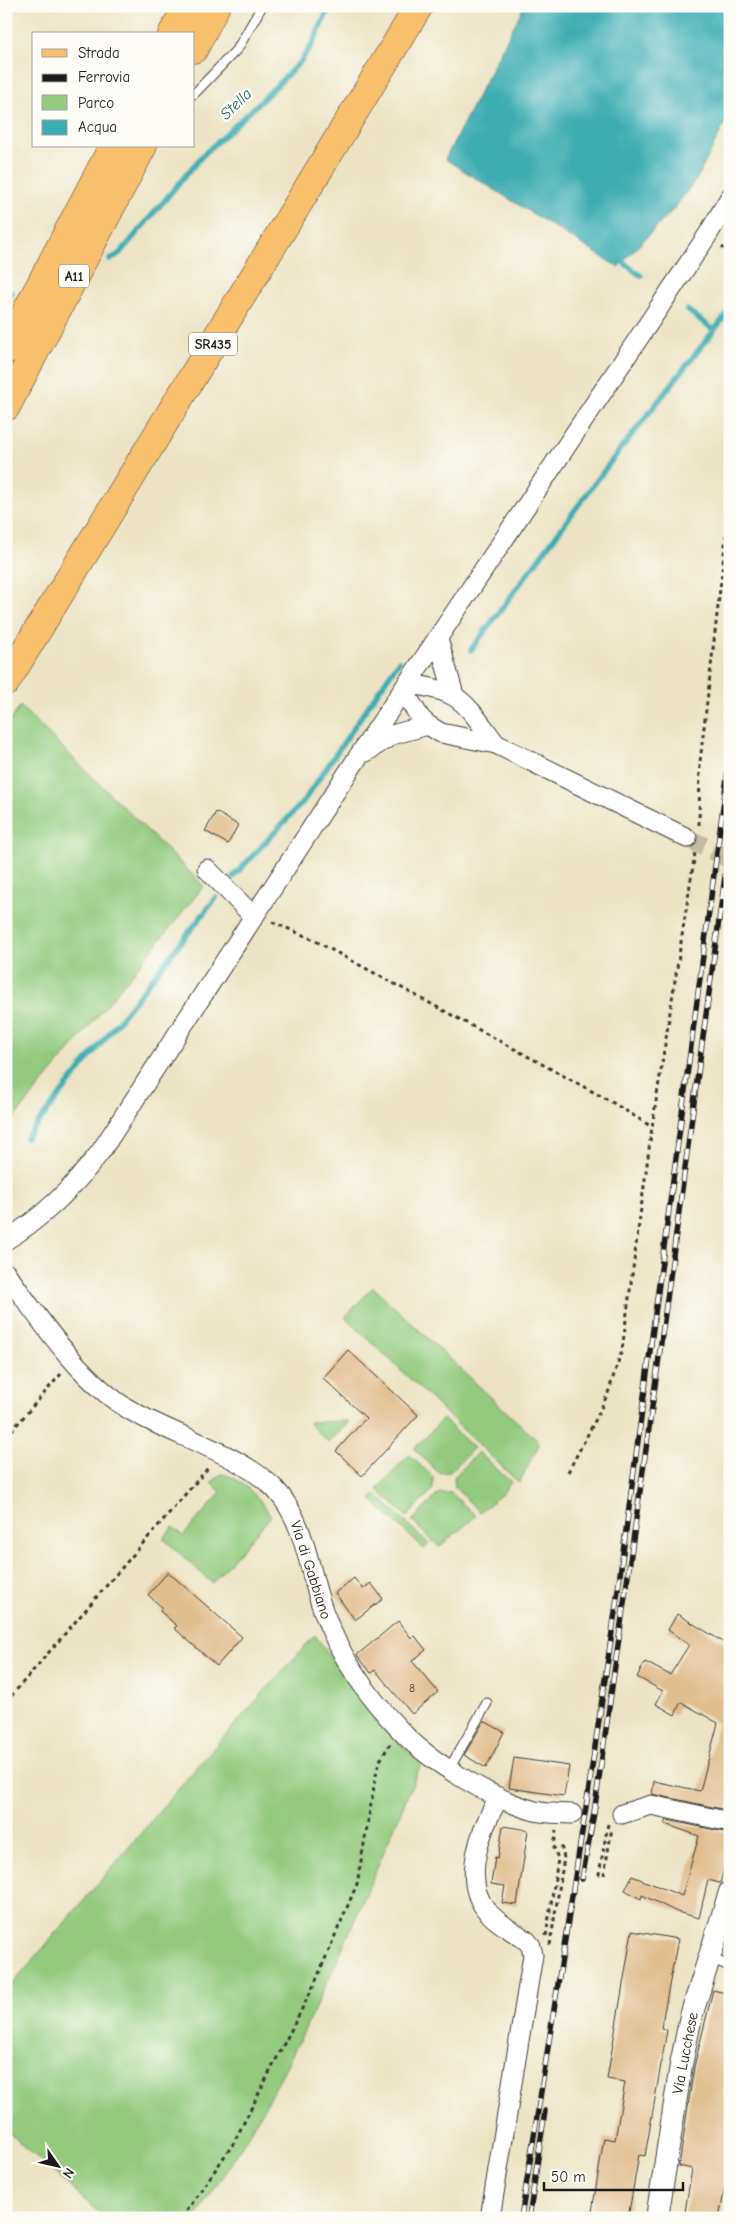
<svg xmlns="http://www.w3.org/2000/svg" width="736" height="2224" viewBox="0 0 736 2224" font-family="'Comic Neue',sans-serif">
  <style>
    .green { fill: #93ca7d; stroke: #58734c }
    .water { fill: #3aacb2; stroke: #2b6467 }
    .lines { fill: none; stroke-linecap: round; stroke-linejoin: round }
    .stream { stroke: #3aacb2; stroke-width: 5.5 }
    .building { fill: #e1bd8e }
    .minor-tunnel { stroke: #c2bba2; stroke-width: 19; stroke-dasharray: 19 9; stroke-linecap: butt }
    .service-casing { stroke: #3b3a35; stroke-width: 11 }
    .minor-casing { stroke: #3b3a35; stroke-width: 21 }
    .tertiary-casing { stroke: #3b3a35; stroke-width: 24 }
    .primary-casing { stroke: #3b3a35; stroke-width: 29 }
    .motorway-casing { stroke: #3b3a35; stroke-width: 29 }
    .path { stroke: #3b3a35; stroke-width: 3; stroke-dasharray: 4 4; stroke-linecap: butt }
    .service { stroke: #fff; stroke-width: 9 }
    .minor { stroke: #fff; stroke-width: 19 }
    .tertiary { stroke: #fff; stroke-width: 22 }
    .primary { stroke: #f8bf6c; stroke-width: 28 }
    .motorway { stroke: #f8bf6c; stroke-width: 28 }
    .rail-casing { stroke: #1c1c1c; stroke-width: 5.5 }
    .rail { stroke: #fdfcf7; stroke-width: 4; stroke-dasharray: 11; stroke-linecap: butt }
    .labels { text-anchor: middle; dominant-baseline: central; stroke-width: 5; stroke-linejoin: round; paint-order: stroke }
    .number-label { font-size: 12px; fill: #4d4438 }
    .shield { fill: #fdfcf7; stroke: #605f5e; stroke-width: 1 }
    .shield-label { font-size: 14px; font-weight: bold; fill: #1c1c1c }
    .street-label { font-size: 15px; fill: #1c1c1c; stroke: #fdfcf7 }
    .water-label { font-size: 16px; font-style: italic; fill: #2b6467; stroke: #fdfcf7 }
  </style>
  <rect width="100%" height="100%" fill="#fdfcf7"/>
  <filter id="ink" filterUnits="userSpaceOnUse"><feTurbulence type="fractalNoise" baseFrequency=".02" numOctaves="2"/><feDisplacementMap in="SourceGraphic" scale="10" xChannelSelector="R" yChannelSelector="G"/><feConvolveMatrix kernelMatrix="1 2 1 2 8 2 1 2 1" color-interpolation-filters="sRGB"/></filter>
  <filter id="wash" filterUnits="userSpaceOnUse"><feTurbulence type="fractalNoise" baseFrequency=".0096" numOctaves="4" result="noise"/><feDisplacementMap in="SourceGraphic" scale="20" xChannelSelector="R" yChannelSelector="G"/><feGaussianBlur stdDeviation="1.12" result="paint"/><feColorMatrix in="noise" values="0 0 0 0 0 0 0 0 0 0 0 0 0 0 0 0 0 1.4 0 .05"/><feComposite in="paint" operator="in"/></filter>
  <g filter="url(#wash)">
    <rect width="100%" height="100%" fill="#ece3c4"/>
    <path class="green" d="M20,706l184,180 -198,242v-400z
      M373,1287l167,156 -21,40 -174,-166z
      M443,1419l31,29 -24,24 -11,1 -25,-24z
      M348,1421v2l-19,20 -19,-18 -1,-3z
      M478,1452l33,30 -9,12 -22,18 -25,-24 -1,-11z
      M409,1455l24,22v12l-26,28 -30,-28z
      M221,1474c20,2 40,26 50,42l-59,67 -49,-45 10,-11 10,9 38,-44 -10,-9z
      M439,1493h12l25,23 -37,31 -27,-26z
      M376,1494l53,50 -5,5 -53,-49z
      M315,1635l60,84 46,45c-67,156 -127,316 -227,454h-89l-99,-88v-138l197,-232z"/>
    <path class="water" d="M524,6h206v107l-32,64 -26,34 -54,56 -173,-108z"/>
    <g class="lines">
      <path class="stream" d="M110,260l10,-7 82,-97 58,-54 41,-41 11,-16 18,-39
        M623,262l18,14
        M6,295l6,-2
        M687,310l27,20
        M471,650l138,-186 121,-154
        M233,877l70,-75 96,-141
        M26,1138l190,-240"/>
    </g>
    <g id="blocks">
      <path class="building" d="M216,812l22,13 -10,19 -23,-13z
        M348,1350l70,65 -56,61 -26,-25 30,-33 -43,-40z
        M168,1572l74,65 -25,29 -43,-38 3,-2 -17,-15 3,-3 -15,-13z
        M354,1578l9,11 8,-6 12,16 -28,21 -20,-27z
        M677,1614l53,32v155l-4,9 -74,-16 2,-13 46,10 18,-68 -37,-21 -6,13 -19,-11 7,-13 -26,-14 8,-15 25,13 19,-30 -21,-15z
        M398,1621l14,18 3,-3 11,14 -14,11 26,31 -26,22 -37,-44 -4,3 -14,-18z
        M484,1721l20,11 -18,36 -22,-13z
        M514,1758l55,8 -5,30 -55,-8z
        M667,1820l63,13v15l-10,35 -12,-3 -9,38 -22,-6 -35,-17 -1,4 -16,-9 7,-14 50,20 17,-60 -34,-12z
        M503,1826l25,4 -11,75 -15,-2 3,-17 -14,-2 4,-27 3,1z
        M632,1931l46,8 -17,89 6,2 -22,126 -6,-1 -11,63h-37l13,-80 11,2 10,-58 -18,-3z
        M713,1990l17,4v162h-5l1,27 -7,35h-35l8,-49 -13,-3 15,-99z"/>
    </g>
  </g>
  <g filter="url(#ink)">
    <use href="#blocks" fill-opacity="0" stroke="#3b3a35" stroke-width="1"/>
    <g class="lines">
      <path class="minor-tunnel" d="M687,838l43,21"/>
      <g class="service-casing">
        <path id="service" d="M194,94l44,-46 24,-42
          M449,1769l38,-66
          M709,1958l21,8"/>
      </g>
      <g class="minor-casing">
        <path id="minor" d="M438,638l16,57
          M407,684c55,6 57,18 89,60
          M403,690l18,29 7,6 13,8 55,11 191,94
          M366,752l26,-17 36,-10
          M207,869l47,48
          M6,1240c38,-23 68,-53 95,-89l257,-394 349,-521 23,-39
          M6,1273c32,44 76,110 124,137 44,26 109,43 145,79 31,33 33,80 48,121 16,45 45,87 78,121 27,30 95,70 134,80 12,3 25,2 37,3
          M622,1814l29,-9 79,17
          M490,2218l43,-263 -2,-9 -4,-5c-14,-10 -29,-17 -40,-30 -27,-32 -5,-84 12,-114"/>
      </g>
      <g class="tertiary-casing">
        <path id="tertiary" d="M657,2218l24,-153 10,-49 39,-124"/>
      </g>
      <g class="primary-casing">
        <path id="primary" d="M6,682l413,-676"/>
      </g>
      <g class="motorway-casing">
        <path id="motorway" d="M172,34l15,-28
          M194,49l22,-43
          M6,350l107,-204
          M6,407l137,-261"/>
      </g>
      <path class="path" d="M722,247l8,6
        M699,825l1,-63 30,-260
        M272,922l36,15 302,164 42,26
        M6,1437l55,-63
        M568,1472l29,-55 11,-24 14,-43 30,-223 43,-274
        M6,1702l202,-234
        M608,1824l-9,50 5,1 8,-47
        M546,1936l12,-77 -4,-12 2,-16
        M550,1945l14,-87 -3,-13
        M182,2218l51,-74 81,-159 43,-101 19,-109 3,-13 11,-18"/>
      <use href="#service" class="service"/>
      <use href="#minor" class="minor"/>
      <use href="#tertiary" class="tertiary"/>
      <use href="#primary" class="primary"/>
      <use href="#motorway" class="motorway"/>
      <g class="rail-casing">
        <path id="rail" d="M582,1879l12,-66 62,-434 74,-539
          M521,2218l65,-411 29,-195 115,-857
          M529,2218l16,-107"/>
      </g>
      <use href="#rail" class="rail"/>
    </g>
  </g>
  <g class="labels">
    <g class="number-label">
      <text x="412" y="1688">8</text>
    </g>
    <g class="shield">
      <rect x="59" y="264.5" width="30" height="23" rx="4"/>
      <rect x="189" y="332.5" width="48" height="23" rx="4"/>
    </g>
    <g class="shield-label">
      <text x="74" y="276">A11</text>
      <text x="213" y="344">SR435</text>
    </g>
    <g class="street-label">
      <text transform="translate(311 1570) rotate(72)">Via di Gabbiano</text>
      <text transform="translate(685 2053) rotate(-79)">Via Lucchese</text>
    </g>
    <g class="water-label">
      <text transform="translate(236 104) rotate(-44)">Stella</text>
    </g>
  </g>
  <rect width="736" height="2224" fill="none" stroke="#fdfcf7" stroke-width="25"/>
  <rect x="32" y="32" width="162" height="115" fill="#fdfcf7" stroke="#a3a29f"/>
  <rect x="42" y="49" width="25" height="8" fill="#f8bf6c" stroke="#a3a29f"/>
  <text x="78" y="58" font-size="15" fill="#1c1c1c">Strada</text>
  <rect x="42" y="74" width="25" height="8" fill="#1c1c1c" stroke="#a3a29f"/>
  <text x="78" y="82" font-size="15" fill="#1c1c1c">Ferrovia</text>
  <rect x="42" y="95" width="25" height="15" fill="#93ca7d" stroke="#a3a29f"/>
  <text x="78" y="108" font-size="15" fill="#1c1c1c">Parco</text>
  <rect x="42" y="120" width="25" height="15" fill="#3aacb2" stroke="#a3a29f"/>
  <text x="78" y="132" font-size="15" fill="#1c1c1c">Acqua</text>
  <g transform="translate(58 2166) rotate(124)" stroke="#fdfcf7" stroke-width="4" paint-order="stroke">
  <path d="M0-4L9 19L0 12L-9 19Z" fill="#1c1c1c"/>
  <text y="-8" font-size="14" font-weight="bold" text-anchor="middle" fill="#1c1c1c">N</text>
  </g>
  <path d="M544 2182v8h139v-8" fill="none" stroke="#1c1c1c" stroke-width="2.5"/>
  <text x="551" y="2182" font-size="15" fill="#1c1c1c" stroke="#fdfcf7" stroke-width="4" paint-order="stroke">50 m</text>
</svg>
